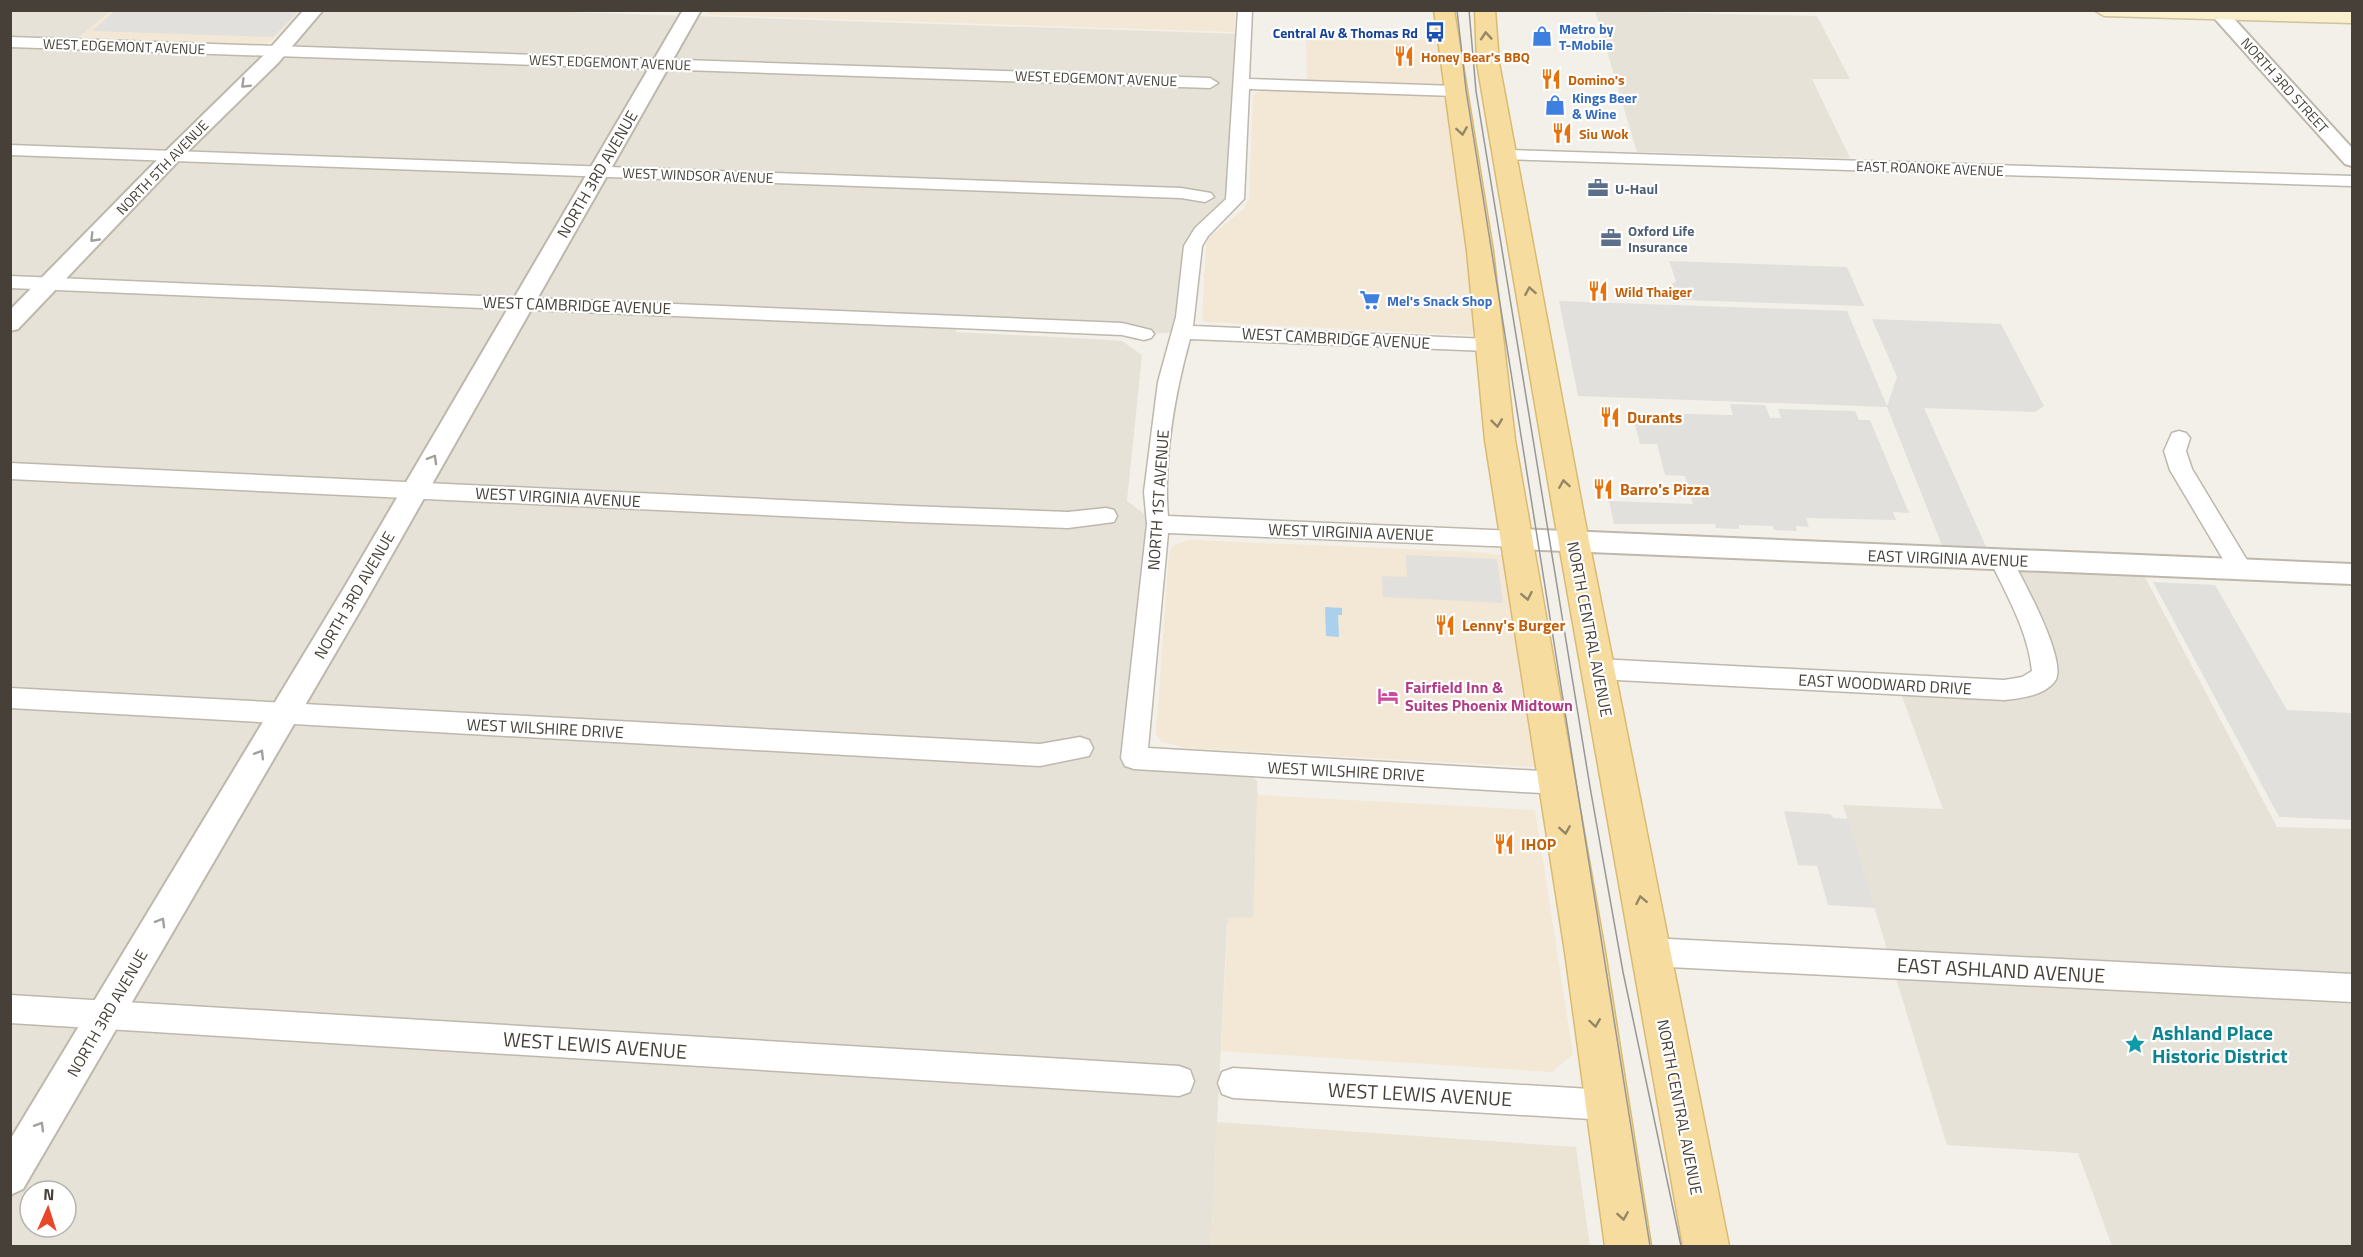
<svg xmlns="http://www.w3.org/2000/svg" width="2363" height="1257" viewBox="0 0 2363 1257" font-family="'Titillium Web',sans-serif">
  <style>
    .residential { fill: #e7e2d7; fill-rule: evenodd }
    .commercial { fill: #f3e7d6 }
    .education { fill: #ebe4d4 }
    .parking { fill: #e2e0dd }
    .water { fill: #aad1eb }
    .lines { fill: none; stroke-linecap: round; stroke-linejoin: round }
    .minor-casing { stroke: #beb7ac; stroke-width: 3 }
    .tertiary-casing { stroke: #beb7ac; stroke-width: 4 }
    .secondary-casing { stroke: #cfc29c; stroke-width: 3 }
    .primary-casing { stroke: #daba70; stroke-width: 3 }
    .minor { fill: #fff; fill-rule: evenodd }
    .tertiary { fill: #fff; fill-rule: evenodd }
    .secondary { fill: #faefcc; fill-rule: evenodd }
    .primary { fill: #f6dd9f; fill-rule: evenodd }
    .tram { stroke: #979797; stroke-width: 1.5 }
    .oneway { stroke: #958766 }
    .oneway2 { stroke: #a2a09c }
    .labels { text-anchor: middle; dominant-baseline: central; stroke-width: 4.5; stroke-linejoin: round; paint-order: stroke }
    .far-shop-label { font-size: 14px; font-weight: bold; fill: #366cbe; stroke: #fff; text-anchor: start }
    .far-transit-label { font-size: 14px; font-weight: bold; fill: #164399; stroke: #fff; text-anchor: end }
    .far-street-label { font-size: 14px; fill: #464038; stroke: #fff }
    .far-food-label { font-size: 14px; font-weight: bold; fill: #c56008; stroke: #fff; text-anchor: start }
    .far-service-label { font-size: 14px; font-weight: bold; fill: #4e5e75; stroke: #fff; text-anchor: start }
    .street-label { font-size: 16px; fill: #464038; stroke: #fff }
    .food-label { font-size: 16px; font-weight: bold; fill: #c56008; stroke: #fff; text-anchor: start }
    .hotel-label { font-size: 16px; font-weight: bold; fill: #b23c85; stroke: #fff; text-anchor: start }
    .near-street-label { font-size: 20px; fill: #464038; stroke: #fff }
    .near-culture-label { font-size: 20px; font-weight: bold; fill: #0d838f; stroke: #fff; text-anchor: start }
  </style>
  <rect width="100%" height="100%" fill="#f3f0e9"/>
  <path class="residential" d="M314,10l224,1 706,23 -9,165 -38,36 -13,97 -40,2 -186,-13 -2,11 156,8 10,1 20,14 -15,146 31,23 -24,233 104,7 19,17 7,130 -14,14 -23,-1 -16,322h-1200v-1204l267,8zM30,1191h36v36h-36z
    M11,11h100l-34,28 -66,-2z
    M1595,11l222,5 33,63h-38l38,79 -213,-6z
    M2001,560l138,6 138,261 75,2v417h-240l-34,-93 -131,-8 -104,-340 100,4 -45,-124 106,5 41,-14z"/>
  <path class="commercial" d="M111,11h191l-30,30 -11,5 -184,-7z
    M709,11v-1l526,1 -1,21 -527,-17z
    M1306,37l137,3 4,44 -140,-4z
    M1261,90l171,5 18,5 26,165 -1,67 -5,3 -265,-13 -3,-4 4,-71 2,-8 8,-7 29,-24 4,-11 4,-102z
    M1190,540l288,12 23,3 7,6 31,202 -6,4 -346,-19 -25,-6 -6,-8 13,-181 3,-6 8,-5z
    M1257,795l278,15 38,244 -21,18 -331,-21 7,-133 25,-1z"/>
  <path class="education" d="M1217,1122l359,25 14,99h-379z"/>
  <path class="parking" d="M115,11v-1l184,1 -26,26 -181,-6z
    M1669,261l178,6 17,39 -211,-7 23,-18z
    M1559,301l288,10 40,95 10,-29 -25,-58 129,5 43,82 -9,6 -111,-4 68,152 -45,-2 -60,-151 -309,-11z
    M1730,404l35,1 5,13h11l-3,-9 77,2 4,9h11l39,93 -16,-1 3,8 -90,-2 3,9 -13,-1 1,5 -23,-1 -1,-4 -34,-1v4l-23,-1 -1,-4h-101l-5,-23 84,3 -8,-28 -20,-1 -8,-31h-17l-6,-23h14l-2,-8 87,2z
    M1406,555l91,4 6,44 -120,-6 -1,-21 25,1z
    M2153,582l62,3 72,125 65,3v107l-73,-3z
    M1784,811l46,3 4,4 14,1 27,89 -47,-3 -11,-39 -19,-1z"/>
  <path class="water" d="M1325,607l17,1v7h-4l1,22 -13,-1z"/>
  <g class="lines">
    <g class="minor-casing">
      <path id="minor" d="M1238,10h14l-3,69 207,7 8,5 -8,5 -207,-7 -5,110 -36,37 -6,10 -9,80 295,13 7,1 3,5 -3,5 -7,1 -298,-12c-15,54 -27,121 -22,177l348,15 8,2 3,6 -3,6 -8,2 -348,-14 -20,215 409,24 9,3 4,8 -4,8 -9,3 -423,-25 -9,-3 -4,-8 26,-234 -3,-32 14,-110 18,-65 8,-71 11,-18 31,-29z
        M10,37l1200,41 8,5 -8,5 -1200,-41z
        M10,145l1171,43 30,5 3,4 -9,5 -24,-4 -1171,-43z
        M1507,150l845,26v10l-851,-27 -3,-4 3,-4z
        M10,276l1112,47 29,7 3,4 -3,4 -7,2 -22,-5 -1112,-47z
        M2179,431l7,2 4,5 -4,13 6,18 61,101 -4,6 -8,3 -8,-3 -63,-106 -6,-19 8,-18z
        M10,463l899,43 159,6 38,-4 8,2 3,6 -3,6 -46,6 -159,-6 -899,-43z
        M2001,551l8,3c11,20 60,108 46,127 -11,15 -34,17 -51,19l-406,-21 -9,-3 -3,-7 3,-7 9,-3 406,21 18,-3 10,-6c-4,-40 -25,-75 -42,-111l3,-6z
        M10,688l1030,56 40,-7 9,3 4,8 -4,8 -49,10 -1030,-58z
        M1650,938l702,36v28l-702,-36 -10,-4 -4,-10 4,-10z
        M10,995l1169,71 11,4 4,11 -4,11 -11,4 -1169,-73z
        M1233,1068l374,22 11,4 4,11 -4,11 -11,4 -374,-22 -11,-4 -4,-11 4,-11z"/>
    </g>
    <g class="tertiary-casing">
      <path id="tertiary" d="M304,10h19l-45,53 -98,96 -162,170 -8,2v-21l156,-159 98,-96z
        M683,10h18l-337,594 -341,585 -13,6v-55l334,-552z
        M2207,10h19l126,138v18l-7,-2z
        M1516,529l836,35v20l-836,-35 -10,-3 -3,-7 3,-7z"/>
    </g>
    <g class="secondary-casing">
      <path id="secondary" d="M2094,10l258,1v12l-248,-7z"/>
    </g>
    <g class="primary-casing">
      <path id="primary" d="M1434,10h20l39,241 22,189 90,512 46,294h-46l-40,-294 -80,-512 -18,-189z
        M1475,10h20l4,53 85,453 145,730h-46l-129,-730 -77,-453z"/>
    </g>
    <use href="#minor" class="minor"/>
    <use href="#tertiary" class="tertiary"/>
    <use href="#secondary" class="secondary"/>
    <use href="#primary" class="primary"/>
    <path class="tram" d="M1457,10l9,80 184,1156
      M1469,10l7,81 114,696 33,185 58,274"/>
  </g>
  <defs><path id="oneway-chevron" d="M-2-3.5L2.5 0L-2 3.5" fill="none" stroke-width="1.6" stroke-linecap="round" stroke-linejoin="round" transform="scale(1.5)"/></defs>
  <g class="oneway">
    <use href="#oneway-chevron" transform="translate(1486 36) rotate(-94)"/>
    <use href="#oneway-chevron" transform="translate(1462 131) rotate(81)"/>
    <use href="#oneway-chevron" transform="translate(1530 291) rotate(-100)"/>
    <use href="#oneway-chevron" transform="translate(1497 423) rotate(83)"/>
    <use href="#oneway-chevron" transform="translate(1564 484) rotate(-99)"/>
    <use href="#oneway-chevron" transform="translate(1527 596) rotate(79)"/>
    <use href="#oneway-chevron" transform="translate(1565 830) rotate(81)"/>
    <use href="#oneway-chevron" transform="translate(1641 900) rotate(-101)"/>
    <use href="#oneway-chevron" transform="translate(1595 1023) rotate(82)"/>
    <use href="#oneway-chevron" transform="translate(1623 1216) rotate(81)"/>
  </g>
  <g class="oneway2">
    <use href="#oneway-chevron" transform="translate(245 84) rotate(136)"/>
    <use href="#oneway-chevron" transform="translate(94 238) rotate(134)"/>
    <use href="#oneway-chevron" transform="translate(433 459) rotate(-60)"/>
    <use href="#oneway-chevron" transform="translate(260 754) rotate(-59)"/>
    <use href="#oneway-chevron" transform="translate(161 922) rotate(-60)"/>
    <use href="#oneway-chevron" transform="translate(40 1126) rotate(-59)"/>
  </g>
  <defs>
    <g id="bus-bare" transform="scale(1.62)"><path d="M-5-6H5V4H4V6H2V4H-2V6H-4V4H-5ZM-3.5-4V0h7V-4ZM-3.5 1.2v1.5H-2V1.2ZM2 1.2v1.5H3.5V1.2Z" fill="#1a4fb4" stroke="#fff" stroke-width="2.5" paint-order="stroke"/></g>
    <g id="shop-bare" transform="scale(1.62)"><path d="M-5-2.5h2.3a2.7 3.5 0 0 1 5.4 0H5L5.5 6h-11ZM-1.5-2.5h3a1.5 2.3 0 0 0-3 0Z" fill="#3f7fe0" stroke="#fff" stroke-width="2.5" paint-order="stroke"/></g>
    <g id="restaurant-bare" transform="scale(1.62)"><path d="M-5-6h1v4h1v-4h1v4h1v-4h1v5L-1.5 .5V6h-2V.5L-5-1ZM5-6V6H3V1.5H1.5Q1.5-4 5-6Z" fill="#e8710a" stroke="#fff" stroke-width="2.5" paint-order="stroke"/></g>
    <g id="office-bare" transform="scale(1.62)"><path d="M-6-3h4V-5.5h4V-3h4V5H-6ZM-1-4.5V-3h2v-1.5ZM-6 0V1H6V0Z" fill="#5c6f8a" stroke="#fff" stroke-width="2.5" paint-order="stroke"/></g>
    <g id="supermarket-bare" transform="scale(1.62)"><path d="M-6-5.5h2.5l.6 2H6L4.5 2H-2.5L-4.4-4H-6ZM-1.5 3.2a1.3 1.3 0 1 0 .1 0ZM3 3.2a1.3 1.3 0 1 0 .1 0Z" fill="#3f7fe0" stroke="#fff" stroke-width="2.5" paint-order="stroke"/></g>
    <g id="hotel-bare" transform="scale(1.62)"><path d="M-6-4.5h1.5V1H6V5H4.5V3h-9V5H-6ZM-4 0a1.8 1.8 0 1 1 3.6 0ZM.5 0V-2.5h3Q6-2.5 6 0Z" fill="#d1479c" stroke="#fff" stroke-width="2.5" paint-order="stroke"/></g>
    <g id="sight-bare" transform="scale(1.62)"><path d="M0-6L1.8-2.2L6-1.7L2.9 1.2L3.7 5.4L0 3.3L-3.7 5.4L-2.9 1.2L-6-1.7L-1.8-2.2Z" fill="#0f9aa8" stroke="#fff" stroke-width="2.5" paint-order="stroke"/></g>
  </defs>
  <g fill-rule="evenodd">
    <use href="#bus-bare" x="1435" y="32"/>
    <use href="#shop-bare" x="1542" y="36"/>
    <use href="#restaurant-bare" x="1404" y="56"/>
    <use href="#restaurant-bare" x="1551" y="79"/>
    <use href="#shop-bare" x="1555" y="105"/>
    <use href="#restaurant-bare" x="1562" y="133"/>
    <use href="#office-bare" x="1598" y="188"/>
    <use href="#office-bare" x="1611" y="238"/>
    <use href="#restaurant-bare" x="1598" y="291"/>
    <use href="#supermarket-bare" x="1370" y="300"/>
    <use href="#restaurant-bare" x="1610" y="417"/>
    <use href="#restaurant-bare" x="1603" y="489"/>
    <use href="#restaurant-bare" x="1445" y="625"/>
    <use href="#hotel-bare" x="1388" y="696"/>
    <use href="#restaurant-bare" x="1504" y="844"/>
    <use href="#sight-bare" x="2135" y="1044"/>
  </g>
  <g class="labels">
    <g class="far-shop-label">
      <text x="1559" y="28">Metro by<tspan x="1559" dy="16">T-Mobile</tspan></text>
      <text x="1572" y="97">Kings Beer<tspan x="1572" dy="16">&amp; Wine</tspan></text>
      <text x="1387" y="300">Mel's Snack Shop</text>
    </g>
    <g class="far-transit-label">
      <text x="1418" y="32">Central Av &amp; Thomas Rd</text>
    </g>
    <g class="far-street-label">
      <text transform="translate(124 46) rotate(2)">WEST EDGEMONT AVENUE</text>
      <text transform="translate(610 62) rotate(2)">WEST EDGEMONT AVENUE</text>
      <text transform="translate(1096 78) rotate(2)">WEST EDGEMONT AVENUE</text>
      <text transform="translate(2285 85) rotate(48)">NORTH 3RD STREET</text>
      <text transform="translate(162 167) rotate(-46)">NORTH 5TH AVENUE</text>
      <text transform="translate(1930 168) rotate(2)">EAST ROANOKE AVENUE</text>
      <text transform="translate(698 175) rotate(2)">WEST WINDSOR AVENUE</text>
    </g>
    <g class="far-food-label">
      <text x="1421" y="56">Honey Bear's BBQ</text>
      <text x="1568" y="79">Domino's</text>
      <text x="1579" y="133">Siu Wok</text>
      <text x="1615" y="291">Wild Thaiger</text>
    </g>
    <g class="far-service-label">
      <text x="1615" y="188">U-Haul</text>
      <text x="1628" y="230">Oxford Life<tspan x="1628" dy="16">Insurance</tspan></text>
    </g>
    <g class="street-label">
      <text transform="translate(597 174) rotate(-60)">NORTH 3RD AVENUE</text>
      <text transform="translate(577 305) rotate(2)">WEST CAMBRIDGE AVENUE</text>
      <text transform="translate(1336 338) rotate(3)">WEST CAMBRIDGE AVENUE</text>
      <text transform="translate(558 497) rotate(3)">WEST VIRGINIA AVENUE</text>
      <text transform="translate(1158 500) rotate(-86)">NORTH 1ST AVENUE</text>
      <text transform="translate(1351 532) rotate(2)">WEST VIRGINIA AVENUE</text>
      <text transform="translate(1948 558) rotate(2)">EAST VIRGINIA AVENUE</text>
      <text transform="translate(354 595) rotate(-60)">NORTH 3RD AVENUE</text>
      <text transform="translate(1590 629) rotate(79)">NORTH CENTRAL AVENUE</text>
      <text transform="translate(1885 684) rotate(3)">EAST WOODWARD DRIVE</text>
      <text transform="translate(545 728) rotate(3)">WEST WILSHIRE DRIVE</text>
      <text transform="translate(1346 771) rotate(3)">WEST WILSHIRE DRIVE</text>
      <text transform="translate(107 1013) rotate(-60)">NORTH 3RD AVENUE</text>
      <text transform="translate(1680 1107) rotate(79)">NORTH CENTRAL AVENUE</text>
    </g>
    <g class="food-label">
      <text x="1627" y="417">Durants</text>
      <text x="1620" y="489">Barro's Pizza</text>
      <text x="1462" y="625">Lenny's Burger</text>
      <text x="1521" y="844">IHOP</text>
    </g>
    <g class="hotel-label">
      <text x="1405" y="687">Fairfield Inn &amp;<tspan x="1405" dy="18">Suites Phoenix Midtown</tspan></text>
    </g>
    <g class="near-street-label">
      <text transform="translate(2001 970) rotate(3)">EAST ASHLAND AVENUE</text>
      <text transform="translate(595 1045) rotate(4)">WEST LEWIS AVENUE</text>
      <text transform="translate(1420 1094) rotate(3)">WEST LEWIS AVENUE</text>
    </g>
    <g class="near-culture-label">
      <text x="2152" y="1032">Ashland Place<tspan x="2152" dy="23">Historic District</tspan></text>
    </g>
  </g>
  <rect width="2363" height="1257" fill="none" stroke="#464038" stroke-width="24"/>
  <g transform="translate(48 1209) rotate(3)"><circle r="28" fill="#ffffff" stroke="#b5b3af" stroke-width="1.5"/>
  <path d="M0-4.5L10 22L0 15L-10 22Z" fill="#e9462a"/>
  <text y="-9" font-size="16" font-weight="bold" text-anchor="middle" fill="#464038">N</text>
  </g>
</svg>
